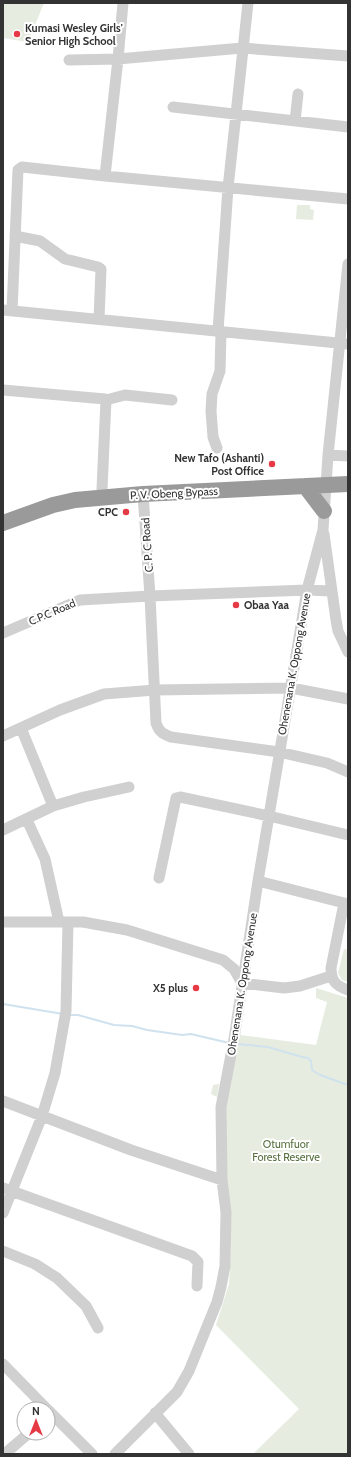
<svg xmlns="http://www.w3.org/2000/svg" width="351" height="1457" viewBox="0 0 351 1457" font-family="Cabin,sans-serif">
  <style>
    .green { fill: #e6ecdf }
    .lines { fill: none; stroke-linecap: round; stroke-linejoin: round }
    .stream { stroke: #cfe2ee; stroke-width: 2 }
    .minor { stroke: #d0d0d0; stroke-width: 11 }
    .highway { stroke: #9a9a9a; stroke-width: 16 }
    .poi-dot { fill: #e63946; stroke: #fff; stroke-width: 1.5 }
    .labels { text-anchor: middle; dominant-baseline: central; stroke-width: 4; stroke-linejoin: round; paint-order: stroke }
    .poi-label { font-size: 11px; font-weight: bold; fill: #333; stroke: #fff; text-anchor: end }
    .street-label { font-size: 11px; fill: #333; stroke: #fff }
    .park-label { font-size: 11px; fill: #56703f; stroke: #fff }
  </style>
  <rect width="100%" height="100%" fill="#fff"/>
  <path class="green" d="M3,3h41l-16,39 -25,-4z
    M297,205h13v4l4,1 -1,10 -17,-1z
    M344,949l4,1v32l-6,-2 -4,-7z
    M316,988l32,10v456h-95l46,-45 -83,-84 13,-41 2,-33 -7,-91 1,-49 15,-76 76,10 11,-43 -11,-4z
    M219,1084l-2,13 -6,-3 2,-9z"/>
  <g class="lines">
    <path class="stream" d="M3,1004l60,10
      M69,1015h9l36,10 18,1 15,4 35,5 9,-1 38,9
      M237,1044l31,3 34,10 6,1 3,3 1,9 8,5 28,10"/>
    <path class="minor" d="M69,60l49,-1 124,-11 106,8
      M173,107l175,20
      M295,121l3,-27
      M105,176l13,-117 5,-56
      M15,236l25,5 25,18 33,8 3,2 -2,50
      M3,310l345,34
      M12,311l6,-141 4,-3 83,9 243,23
      M218,331l10,-143 20,-185
      M3,390l102,9 1,1 19,-5 47,5
      M217,448l-4,-11 -2,-26 1,-17 8,-23 1,-39
      M328,455l20,1
      M102,489l4,-89
      M143,494l7,102 6,127c3,9 7,11 15,14l108,15 48,11 21,9
      M324,534l12,86 2,11 10,21
      M3,633l77,-33 70,-4 157,-6 24,1
      M21,728l32,78
      M3,736l57,-26 44,-16 51,-4 136,-2 57,11
      M27,820l18,39 14,63
      M3,830l50,-24 31,-9 45,-10
      M159,878l17,-80 4,-1 89,19 79,19
      M258,881l90,23
      M344,903l-13,65c0,13 5,18 17,22
      M3,922h80l44,8 96,30 11,9 8,14 42,5 16,-2 31,-10
      M3,1101l128,49 91,30
      M3,1188l189,68 6,6 -1,24
      M3,1213l39,-97 13,-43 11,-62 2,-89
      M3,1251l32,13 22,14 29,28 12,22
      M3,1364l44,45
      M48,1410l44,44
      M155,1413l34,41
      M8,1451l21,-18
      M115,1454l62,-62 12,-21 28,-69 4,-15 4,-21 1,-54 -4,-32 -1,-73 13,-68 24,-158 49,-291 16,-60 5,-75 20,-191"/>
    <path class="highway" d="M305,486l19,25
      M3,523l50,-18 22,-5 68,-6 205,-10"/>
  </g>
  <g class="poi-dot">
    <circle cx="17" cy="34" r="4"/>
    <circle cx="272" cy="464" r="4"/>
    <circle cx="126" cy="512" r="4"/>
    <circle cx="236" cy="605" r="4"/>
    <circle cx="196" cy="988" r="4"/>
  </g>
  <g class="labels">
    <g class="poi-label">
      <text x="25" y="28" text-anchor="start">Kumasi Wesley Girls'<tspan x="25" dy="13">Senior High School</tspan></text>
      <text x="264" y="458">New Tafo (Ashanti)<tspan x="264" dy="13">Post Office</tspan></text>
      <text x="118" y="512">CPC</text>
      <text x="244" y="605" text-anchor="start">Obaa Yaa</text>
      <text x="188" y="988">X5 plus</text>
    </g>
    <g class="street-label">
      <text transform="translate(174 493) rotate(-3)">P. V. Obeng Bypass</text>
      <text transform="translate(147 545) rotate(-94)">C. P. C Road</text>
      <text transform="translate(52 612) rotate(-23)">C.P.C Road</text>
      <text transform="translate(294 664) rotate(-80)">Ohenenana K. Oppong Avenue</text>
      <text transform="translate(242 984) rotate(-81)">Ohenenana K. Oppong Avenue</text>
    </g>
    <g class="park-label">
      <text x="286" y="1144">Otumfuor<tspan x="286" dy="13">Forest Reserve</tspan></text>
    </g>
  </g>
  <rect width="351" height="1457" fill="none" stroke="#333333" stroke-width="8"/>
  <g transform="translate(36 1421)"><circle r="19" fill="#ffffff" stroke="#adadad"/>
  <path d="M0-3L7 15L0 10L-7 15Z" fill="#e63946"/>
  <text y="-6" font-size="11" font-weight="bold" text-anchor="middle" fill="#333333">N</text>
  </g>
</svg>
